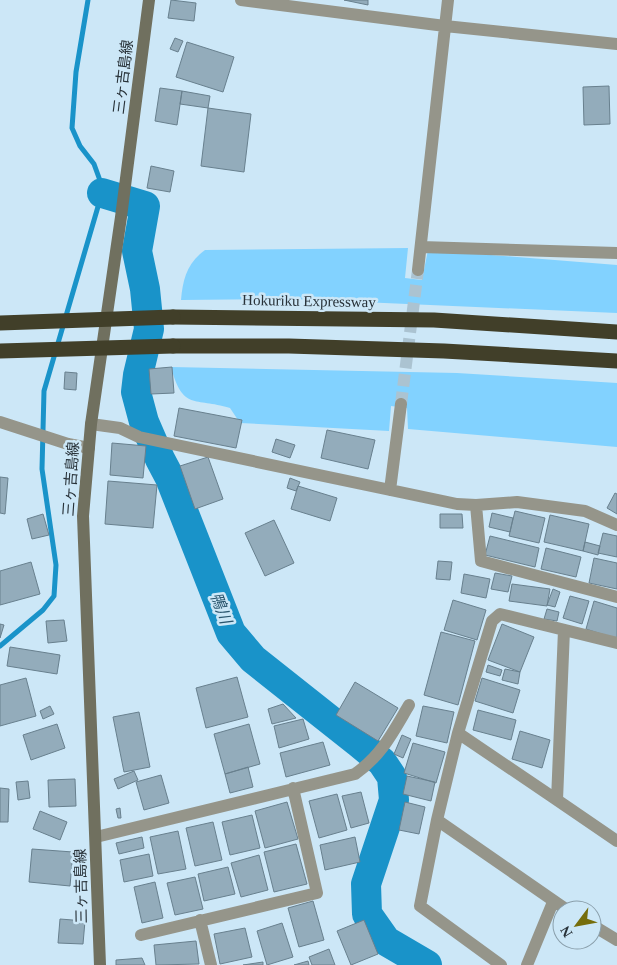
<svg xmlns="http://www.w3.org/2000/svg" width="617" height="965" viewBox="0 0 617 965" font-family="'Times New Roman','Noto Sans JP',serif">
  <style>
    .green { fill: #82d2ff }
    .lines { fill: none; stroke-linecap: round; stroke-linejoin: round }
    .stream { stroke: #1993c9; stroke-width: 5 }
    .river { stroke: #1993c9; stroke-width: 30 }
    .building { fill: #93acbb; stroke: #68808e }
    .street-tunnel { stroke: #abc3d1; stroke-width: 12; stroke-dasharray: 12 6; stroke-linecap: butt }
    .street { stroke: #95958a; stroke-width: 12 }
    .secondary { stroke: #70705f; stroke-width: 12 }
    .highway { stroke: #413f29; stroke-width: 15 }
    .highway-bridge { stroke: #413f29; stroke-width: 15 }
    .labels { text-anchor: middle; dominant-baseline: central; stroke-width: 5; stroke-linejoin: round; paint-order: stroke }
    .street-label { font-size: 15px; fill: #283239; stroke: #cce7f7 }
    .water-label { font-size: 16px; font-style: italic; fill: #2a556d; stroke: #cce7f7 }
  </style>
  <rect width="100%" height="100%" fill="#cce7f7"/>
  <path class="green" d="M408,248l-3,30 17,2 6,-30 189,15v48l-324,-14 -112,1c2,-21 6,-37 24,-50z
    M171,367l286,6 160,10v64l-209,-18 -1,-21 -16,-2 -2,25 -149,-8 -10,-15c-36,-11 -47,3 -59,-41z"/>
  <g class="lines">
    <path class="stream" d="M0,646l43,-36 11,-14 2,-31 -14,-96 2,-78 58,-198v-7l-8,-22 -14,-18 -8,-18 4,-56 12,-72"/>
    <path class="river" d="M102,193l43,13 -8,45 8,38 4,40 -11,46 -2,17 8,30 16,37 10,19 61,155 22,26 106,84 23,19 10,15 2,23 -28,84 1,30 19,27 41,24"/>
  </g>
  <path class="building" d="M171,0l25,3 -2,18 -26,-3z
    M344,0h24v5z
    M175,38l8,3 -5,11 -8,-3z
    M187,42l47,15 -11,35 -47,-15z
    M609,86l1,38 -26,1 -1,-38z
    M160,88l22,3 -5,34 -22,-4z
    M182,91l28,5 -2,12 -28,-4z
    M208,108l43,6 -7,58 -43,-6z
    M151,166l23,5 -4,21 -23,-4z
    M172,367l2,26 -23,1 -2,-25z
    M65,372l12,1 -1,17 -12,-1z
    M179,408l63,12 -6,28 -62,-12z
    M327,430l48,10 -7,29 -47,-11z
    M276,439l19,6 -5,13 -18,-6z
    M112,443l34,3 -3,32 -33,-3z
    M208,457l15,42 -28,10 -15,-43z
    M0,477l8,1 -3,36 -5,-1z
    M290,478l10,4 -4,9 -9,-3z
    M108,481l49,4 -4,43 -48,-4z
    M298,486l39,12 -7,23 -39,-12z
    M615,493l2,1v20l-10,-6z
    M515,511l30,7 -6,25 -30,-7z
    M492,513l21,5 -3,14 -21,-5z
    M43,514l6,21 -17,4 -5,-20z
    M440,514h22l1,14h-23z
    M550,515l39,9 -6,27 -39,-9z
    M274,520l20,43 -29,13 -20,-43z
    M603,533l14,3v21l-19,-4z
    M490,536l49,12 -4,19 -50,-12z
    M585,542l15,4 -2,9 -15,-4z
    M546,548l35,9 -5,20 -35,-8z
    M594,558l23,5v26l-28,-6z
    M438,561l14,1 -2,18 -14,-1z
    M31,562l9,32 -40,11v-34z
    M495,573l17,3 -4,16 -17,-3z
    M464,574l26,5 -4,19 -25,-5z
    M512,584l38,5 -3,17 -38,-5z
    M553,589l7,3 -5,15 -8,-2z
    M570,596l19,5 -7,23 -19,-6z
    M453,600l33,10 -9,30 -33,-10z
    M594,601l23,7v31l-31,-10z
    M547,609l12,3 -2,9 -13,-2z
    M64,620l3,21 -19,2 -2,-22z
    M0,624l4,1 -4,13z
    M502,624l32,13 -14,35 -32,-12z
    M441,632l34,9 -17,64 -34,-10z
    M10,647l50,8 -3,19 -50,-8z
    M488,665l14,5 -2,6 -14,-4z
    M505,669l15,3 -2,12 -16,-4z
    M237,677l11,40 -42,11 -10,-40z
    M26,678l10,38 -36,10v-41z
    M482,678l38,12 -7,23 -38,-12z
    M355,682l43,26 -20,33 -42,-26z
    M283,704l13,14 -24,6 -4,-15z
    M50,706l4,8 -11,5 -3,-8z
    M423,706l31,6 -7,31 -31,-7z
    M478,710l38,10 -5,20 -38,-10z
    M139,712l11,55 -26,5 -11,-55z
    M303,719l6,20 -30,9 -5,-22z
    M57,724l8,24 -34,12 -8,-25z
    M249,724l11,40 -35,10 -11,-40z
    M520,731l30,9 -8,28 -30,-9z
    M402,735l9,4 -8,19 -9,-4z
    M323,742l7,23 -44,12 -6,-24z
    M413,743l32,9 -9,31 -32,-10z
    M248,767l5,20 -23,6 -5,-19z
    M134,771l4,9 -20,9 -4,-10z
    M161,775l8,28 -25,7 -8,-28z
    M407,776l28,6 -4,19 -28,-7z
    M75,779l1,27 -27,1 -1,-27z
    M28,781l2,17 -12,2 -2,-18z
    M0,788l9,1 -1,33h-8z
    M361,792l8,31 -18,5 -9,-32z
    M337,794l10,36 -28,8 -10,-37z
    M287,802l11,37 -33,9 -10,-37z
    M405,802l20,5 -6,27 -20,-4z
    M120,808l1,10h-3l-2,-9z
    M40,811l27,11 -7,18 -27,-11z
    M252,815l8,33 -30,7 -8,-33z
    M213,822l9,38 -27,6 -9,-38z
    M178,831l8,38 -28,5 -8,-37z
    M142,837l2,11 -25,6 -3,-11z
    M355,837l5,25 -35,8 -5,-25z
    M296,844l11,40 -33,8 -10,-40z
    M32,849l41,3 -3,34 -41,-4z
    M149,854l4,22 -29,6 -4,-22z
    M259,855l9,35 -27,7 -10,-34z
    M228,867l7,27 -31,7 -6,-27z
    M195,877l8,32 -28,6 -8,-32z
    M155,882l8,36 -21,5 -8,-36z
    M313,901l11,39 -25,7 -11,-39z
    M60,919l25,2 -2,23 -25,-1z
    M364,920l14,34 -27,11 -14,-34z
    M282,923l11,34 -26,8 -10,-34z
    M245,928l7,29 -32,7 -6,-30z
    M196,941l3,23 -43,1 -2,-20z
    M329,949l6,16h-23l-3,-8z
    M142,958l3,7h-29v-5z
    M308,961l1,4h-15z
    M263,962v3h-20z"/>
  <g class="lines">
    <path class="street-tunnel" d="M401,404l17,-134"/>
    <path class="street" d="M241,0l204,26 172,18
      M421,247l196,6
      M418,270l30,-270
      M0,422l68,22 21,4
      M91,424l29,4 19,9 33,7 285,60 19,1 41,-3 68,9 32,14
      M390,490l11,-86
      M476,505l5,56 136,36
      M564,630l-7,170 60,41
      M458,733l99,67
      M437,820l130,90
      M96,837l259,-63c27,-19 38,-42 54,-69
      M200,920l11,45
      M592,925l25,15
      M141,935l176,-42 -24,-105
      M501,965l-81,-59 17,-86 21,-87 34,-112 8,-7 117,29
      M527,965l26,-63"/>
    <path class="secondary" d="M100,965l-17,-449 8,-92 30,-207 28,-217"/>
    <path class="highway" d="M173,317l261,3 183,12
      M173,346h116l155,5 173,10"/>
    <path class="highway-bridge" d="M0,323l173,-6
      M0,351l173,-5"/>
  </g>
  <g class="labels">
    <g class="street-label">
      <text transform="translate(123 77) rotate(-83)">三ヶ吉島線</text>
      <text transform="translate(309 301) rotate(1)">Hokuriku Expressway</text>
      <text transform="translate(71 479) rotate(-86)">三ヶ吉島線</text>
      <text transform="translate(81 886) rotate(-91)">三ヶ吉島線</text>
    </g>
    <g class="water-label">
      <text transform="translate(221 608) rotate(69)">鴨川</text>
    </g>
  </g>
  <g transform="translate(577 925) rotate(238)"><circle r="24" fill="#cce7f7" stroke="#8a9fab"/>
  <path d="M0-4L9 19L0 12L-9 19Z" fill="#766e0c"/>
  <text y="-8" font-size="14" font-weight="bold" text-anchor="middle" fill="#283239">N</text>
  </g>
</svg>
